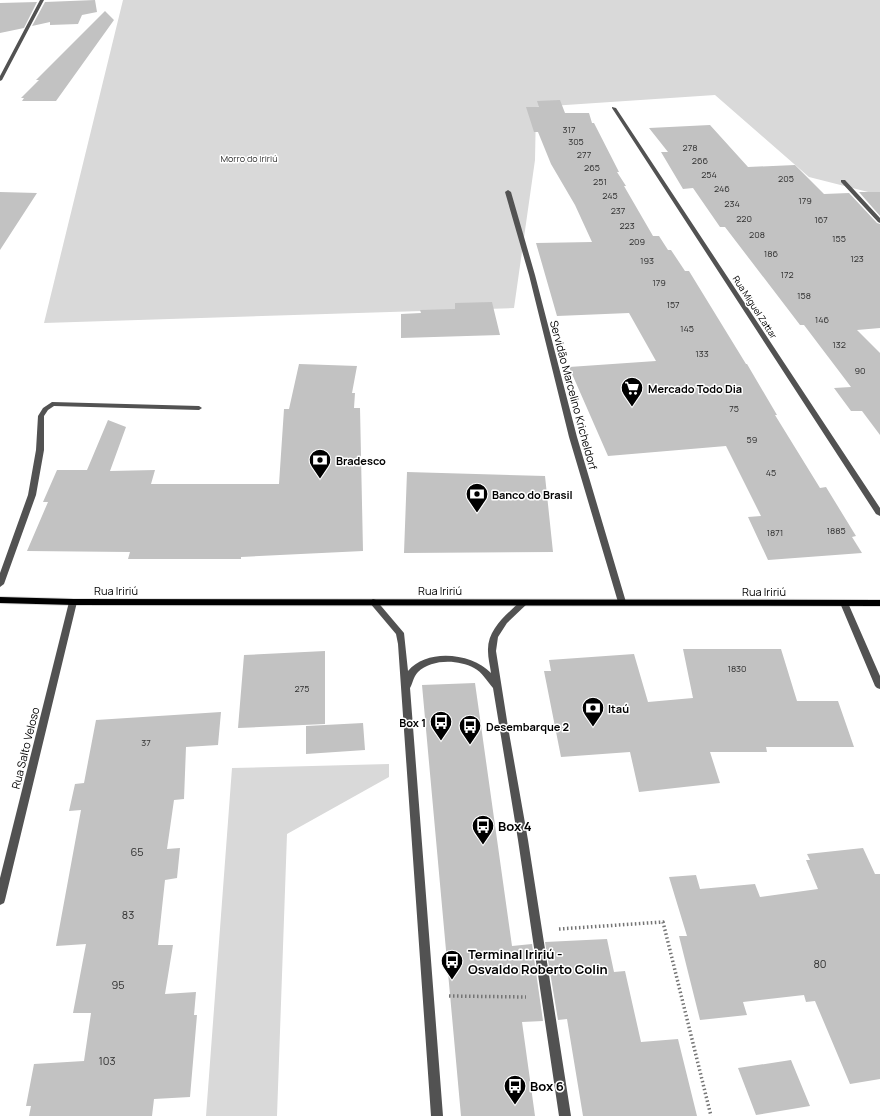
<svg xmlns="http://www.w3.org/2000/svg" width="880" height="1116" viewBox="0 0 880 1116" font-family="Manrope,sans-serif">
  <style>
    .green { fill: #d9d9d9 }
    .building { fill: #c2c2c2 }
    .lines { fill: none; stroke-linecap: round; stroke-linejoin: round }
    .primary-casing { stroke: #dbdbdb; stroke-width: 2 }
    .path { stroke: #747474; stroke-width: 3.5; stroke-dasharray: 1.5 2.5; stroke-linecap: butt }
    .service { fill: #525252; fill-rule: evenodd }
    .minor { fill: #525252; fill-rule: evenodd }
    .primary { fill: #000; fill-rule: evenodd }
    .labels { text-anchor: middle; dominant-baseline: central; stroke-width: 3; stroke-linejoin: round; paint-order: stroke }
    .number-label { font-size: 9px; fill: #303030 }
    .far-park-label { font-size: 9px; fill: #303030; stroke: #fff }
    .far-street-label { font-size: 9px; fill: #000; stroke: #fff }
    .poi-label { font-size: 11px; font-weight: bold; fill: #000; stroke: #fff; text-anchor: start }
    .street-label { font-size: 11px; fill: #000; stroke: #fff }
    .near-number-label { font-size: 11px; fill: #303030 }
    .near-poi-label { font-size: 13px; font-weight: bold; fill: #000; stroke: #fff; text-anchor: start }
  </style>
  <rect width="100%" height="100%" fill="#fff"/>
  <path class="green" d="M123,0h757v195l-71,-18 -94,-82 -179,12 -1,53 -21,148 -470,15z
    M389,764v13l-102,57 -10,282h-71l26,-348z"/>
  <path class="building" d="M95,0l2,12 -15,3 -4,9 -28,1v-3l-18,4 13,-24z
    M37,2l-13,26 -24,5v-30z
    M105,11l9,9 -58,81h-34l2,-3h-3l18,-18h-3z
    M560,100l5,13h24l3,10h2l25,49h-2l9,14h-2l29,50h6l9,14h3l14,21h4l57,93h1l30,51h-2l45,73 6,-1 30,49 -4,1 10,16 -94,7 -20,-43 13,-1 -35,-70 -118,10 -39,-89 87,-6 -27,-48 -72,3 -21,-73 56,-1 -17,-37 -24,-41 -13,-32h-4l-8,-25h13l-2,-6z
    M710,125l38,42 47,-2 29,29 25,-1 28,30 3,1v104l-23,2 23,23v82l-18,-24h-11l-17,-23 17,-1 -47,-62h-4l-75,-98h-5l-27,-39 -10,1 -22,-37h7l-19,-24z
    M0,192l37,1 -37,57z
    M859,192h21v24z
    M492,302l8,33 -99,3v-24l20,-1 -1,-3 35,-1v-6z
    M299,364l58,2 -5,27h3l-1,15h6l3,143 -122,6v2h-113l2,-7 -103,-1 21,-49h-5l14,-32h30l21,-50 18,7 -16,44 45,-1 -4,14h128l5,-75h5z
    M407,472l138,4 8,76 -149,1z
    M683,649h98l16,52h41l16,46h-88l1,5h-57l10,31 -81,9 -9,-40 -69,5 -17,-86h7l-2,-11 85,-6 14,48 45,-4z
    M325,651v73l-87,4 6,-73z
    M475,683l37,263 20,-2 11,77 -21,1 13,94h-74l-39,-431z
    M221,712l-3,33 -32,2 -2,52 -10,1 -7,49 13,-1 -3,30 -12,2 -7,65h15l-8,49 31,-2 -2,23h3l-7,82 -36,2 -2,17h-123l2,-10h-5l8,-42 50,-3 7,-48h-18l13,-69 -30,2 25,-136 -12,1 6,-27 9,-1 12,-63z
    M363,723l2,27 -59,4v-28z
    M863,848l12,26h5v205l-30,5 -35,-83 -9,1 -2,-7 -61,7 4,13 -47,5 -21,-84h8l-18,-59 27,-2 4,14 55,-5 5,13 58,-8 -12,-29h4l-3,-6z
    M607,939l7,33 11,-1 16,71 37,-3 19,77h-114l-16,-97 -9,1 -13,-78z
    M791,1060l19,46 -54,9 -18,-47z"/>
  <g class="lines">
    <g class="primary-casing">
      <path id="primary" d="M0,597l73,2 807,1v6l-807,-1 -73,-2z"/>
    </g>
    <path class="path" d="M559,929l104,-7 48,194
      M449,996l77,1"/>
    <path class="service" d="M52,402l147,4 3,2 -3,2 -145,-4 -6,4 -4,6v34l-8,45 -32,89 -4,3v-14l28,-78 8,-45 2,-34 5,-8z
      M373,599l3,1 28,33 4,38c19,-23 64,-18 83,2 -1,-7 -3,-15 -3,-22 -1,-22 19,-37 34,-51h6l1,2 -22,21 -9,14 -2,14 12,76 20,113 43,276h-12l-41,-276 -25,-152c-6,-7 -11,-16 -19,-20 -16,-9 -43,-9 -56,4 -5,5 -5,11 -8,16l33,428h-12l-33,-472 -2,-10 -27,-32z"/>
    <path class="minor" d="M40,0h4l-42,80 -2,1v-5z
      M612,107l4,1 264,400v8l-4,-2 -264,-406z
      M841,180h4l35,38v5l-2,-1 -37,-40z
      M508,190l3,2 24,83 42,162 49,165 -1,2h-6l-1,-2 -49,-165 -40,-162 -24,-83z
      M73,599l4,3 -72,298 -1,3 -4,2v-27l69,-276z
      M844,600l4,3 32,73v13l-3,-1 -2,-2 -35,-83z"/>
    <use href="#primary" class="primary"/>
  </g>
  <defs>
    <g id="supermarket-pin" transform="scale(1.15)"><path d="M0 17L-7.5 6A9.5 9.5 0 1 1 7.5 6Z" fill="#000" stroke="#fff"/><path d="M-6-5.5h2.5l.6 2H6L4.5 2H-2.5L-4.4-4H-6ZM-1.5 3.2a1.3 1.3 0 1 0 .1 0ZM3 3.2a1.3 1.3 0 1 0 .1 0Z" fill="#fff"/></g>
    <g id="bank-pin" transform="scale(1.15)"><path d="M0 17L-7.5 6A9.5 9.5 0 1 1 7.5 6Z" fill="#000" stroke="#fff"/><path d="M-6-4H6V4H-6ZM0-2.3a2.3 2.3 0 1 0 0 4.6a2.3 2.3 0 1 0 0-4.6Z" fill="#fff"/></g>
    <g id="bus-pin" transform="scale(1.15)"><path d="M0 17L-7.5 6A9.5 9.5 0 1 1 7.5 6Z" fill="#000" stroke="#fff"/><path d="M-5-6H5V4H4V6H2V4H-2V6H-4V4H-5ZM-3.5-4V0h7V-4ZM-3.5 1.2v1.5H-2V1.2ZM2 1.2v1.5H3.5V1.2Z" fill="#fff"/></g>
  </defs>
  <g fill-rule="evenodd">
    <use href="#supermarket-pin" x="632" y="388"/>
    <use href="#bank-pin" x="320" y="460"/>
    <use href="#bank-pin" x="477" y="494"/>
    <use href="#bank-pin" x="593" y="708"/>
    <use href="#bus-pin" x="441" y="722"/>
    <use href="#bus-pin" x="470" y="726"/>
    <use href="#bus-pin" x="483" y="826"/>
    <use href="#bus-pin" x="452" y="961"/>
    <use href="#bus-pin" x="515" y="1086"/>
  </g>
  <g class="labels">
    <g class="number-label">
      <text x="569" y="129">317</text>
      <text x="576" y="141">305</text>
      <text x="690" y="147">278</text>
      <text x="584" y="154">277</text>
      <text x="700" y="160">266</text>
      <text x="592" y="167">265</text>
      <text x="709" y="174">254</text>
      <text x="786" y="178">205</text>
      <text x="600" y="181">251</text>
      <text x="722" y="188">246</text>
      <text x="610" y="195">245</text>
      <text x="805" y="200">179</text>
      <text x="732" y="203">234</text>
      <text x="618" y="210">237</text>
      <text x="744" y="218">220</text>
      <text x="821" y="219">167</text>
      <text x="627" y="225">223</text>
      <text x="757" y="234">208</text>
      <text x="839" y="238">155</text>
      <text x="637" y="241">209</text>
      <text x="771" y="253">186</text>
      <text x="857" y="258">123</text>
      <text x="647" y="260">193</text>
      <text x="787" y="274">172</text>
      <text x="659" y="282">179</text>
      <text x="804" y="295">158</text>
      <text x="673" y="304">157</text>
      <text x="822" y="319">146</text>
      <text x="687" y="328">145</text>
      <text x="839" y="344">132</text>
      <text x="702" y="353">133</text>
      <text x="860" y="370">90</text>
      <text x="734" y="408">75</text>
      <text x="752" y="439">59</text>
      <text x="771" y="472">45</text>
      <text x="836" y="530">1885</text>
      <text x="775" y="532">1871</text>
      <text x="737" y="668">1830</text>
      <text x="302" y="688">275</text>
      <text x="146" y="742">37</text>
    </g>
    <g class="far-park-label">
      <text x="249" y="158">Morro do Iririú</text>
    </g>
    <g class="far-street-label">
      <text transform="translate(755 307) rotate(57)">Rua Miguel Zattar</text>
    </g>
    <g class="poi-label">
      <text x="648" y="388">Mercado Todo Dia</text>
      <text x="336" y="460">Bradesco</text>
      <text x="492" y="494">Banco do Brasil</text>
      <text x="608" y="708">Itaú</text>
      <text x="426" y="722" text-anchor="end">Box 1</text>
      <text x="486" y="726">Desembarque 2</text>
    </g>
    <g class="street-label">
      <text transform="translate(574 395) rotate(75)">Servidão Marcelino Kricheldorf</text>
      <text x="116" y="590">Rua Iririú</text>
      <text x="440" y="590">Rua Iririú</text>
      <text x="764" y="591">Rua Iririú</text>
      <text transform="translate(25 748) rotate(-76)">Rua Salto Veloso</text>
    </g>
    <g class="near-number-label">
      <text x="137" y="851">65</text>
      <text x="128" y="914">83</text>
      <text x="820" y="963">80</text>
      <text x="118" y="984">95</text>
      <text x="107" y="1060">103</text>
    </g>
    <g class="near-poi-label">
      <text x="498" y="826">Box 4</text>
      <text x="468" y="954">Terminal Iririú -<tspan x="468" dy="15">Osvaldo Roberto Colin</tspan></text>
      <text x="530" y="1086">Box 6</text>
    </g>
  </g>
</svg>
